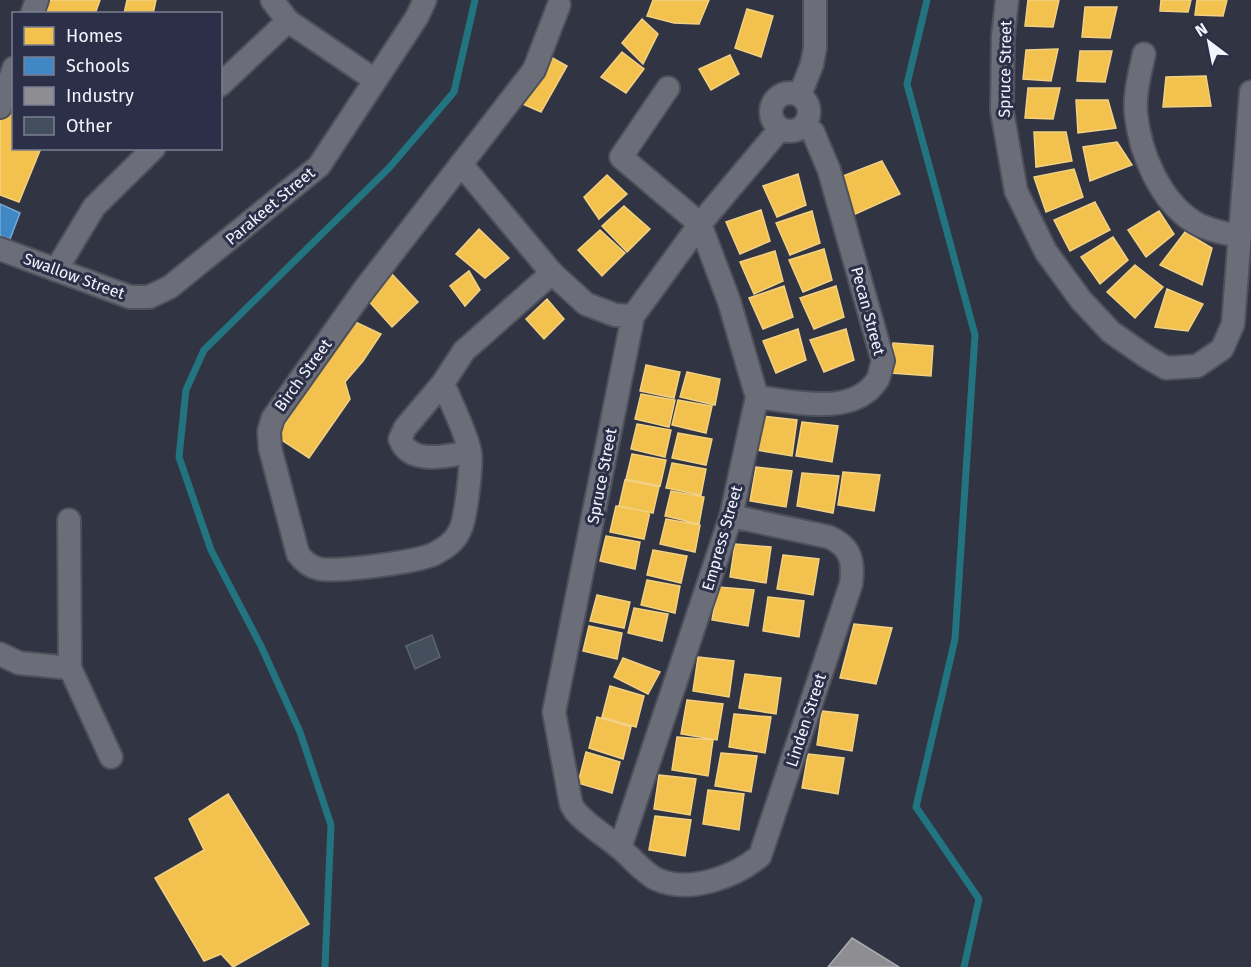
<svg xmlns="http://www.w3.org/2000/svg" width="1251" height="967" viewBox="0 0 1251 967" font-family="'Fira Sans',sans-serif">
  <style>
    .homes { fill: #f2c14e; stroke: #f2d183; stroke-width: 1.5 }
    .schools { fill: #3f88c5; stroke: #75a9d6; stroke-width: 1.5 }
    .industry { fill: #8d8d92; stroke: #abacb2; stroke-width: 1.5 }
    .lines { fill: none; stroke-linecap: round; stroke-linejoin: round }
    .stream { stroke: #237481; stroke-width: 7 }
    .building { fill: #434f5c; stroke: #5d646e; stroke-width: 1.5 }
    .street-casing { stroke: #4e505b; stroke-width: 26 }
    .street { stroke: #6b6e79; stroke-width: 22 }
    .labels { text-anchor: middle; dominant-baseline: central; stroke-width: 6; stroke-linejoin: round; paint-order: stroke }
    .street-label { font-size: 16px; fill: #f2f5fe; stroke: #2b3048 }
  </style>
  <rect width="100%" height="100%" fill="#313442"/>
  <path class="homes" d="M49,0h51l-5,14h-51z
    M127,0h29l-3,14h-29z
    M653,0h56l-10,24 -25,-1 -27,-7z
    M1028,0h31l-6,27 -28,-1z
    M1161,0h30l-3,12 -28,-1z
    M1197,0h30l-4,16 -28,-1z
    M1085,7h32l-7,31 -28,-1z
    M747,9l26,7 -12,41 -26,-9z
    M642,19l16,15 -15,30 -21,-21z
    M1058,49l-7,32 -28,-2 3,-29z
    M1080,51h32l-7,31 -28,-1z
    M622,52l22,17 -18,24 -25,-16z
    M730,55l9,19 -28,16 -12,-21z
    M549,56l18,10 -26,46 -23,-10z
    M1206,76l5,30 -48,1 3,-30z
    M14,88v60h27l-22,54 -19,-7v-74z
    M1028,88h32l-7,31 -28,-1z
    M1076,100h32l8,28 -38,5z
    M1034,132h32l6,29 -36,6z
    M1117,142l15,23 -42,16 -7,-34z
    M882,161l18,33 -49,22 -13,-38z
    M1074,169l9,28 -37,15 -12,-35z
    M798,174l8,31 -29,12 -14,-31z
    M607,175l20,19 -28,25 -15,-22z
    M1095,202l15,28 -40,21 -16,-31z
    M624,206l26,23 -23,23 -25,-26z
    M761,210l9,31 -30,13 -14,-32z
    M812,211l8,32 -30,12 -14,-32z
    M1159,211l15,23 -28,23 -18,-27z
    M479,229l30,29 -24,20 -29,-24z
    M600,230l25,23 -23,23 -24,-26z
    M1185,232l27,16 -10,37 -42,-20z
    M1113,237l15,23 -28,24 -19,-27z
    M824,249l8,31 -29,12 -14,-32z
    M775,251l8,30 -29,13 -14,-32z
    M1135,265l28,22 -28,31 -28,-26z
    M469,271l11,19 -15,16 -15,-20z
    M391,273l27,29 -26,25 -27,-30z
    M784,286l9,31 -30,12 -14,-31z
    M836,286l8,31 -30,12 -14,-31z
    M1167,289l36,15 -15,27 -33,-4z
    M547,299l17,20 -20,20 -18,-20z
    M349,319l32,15 -18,27 -18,21 5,17 -41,59 -32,-21z
    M798,329l8,31 -30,13 -13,-32z
    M846,329l8,31 -30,12 -14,-32z
    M893,343l40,3 -2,30 -40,-3z
    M646,365l34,7 -6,26 -34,-7z
    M687,372l33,7 -5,26 -35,-8z
    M641,394l34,6 -6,27 -34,-8z
    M678,400l34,6 -6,27 -34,-8z
    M761,416l36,4 -5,36 -36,-6z
    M802,422l36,4 -6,36 -36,-6z
    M637,424l34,6 -6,27 -34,-8z
    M678,433l34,6 -6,26 -34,-7z
    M632,454l34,6 -6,26 -34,-7z
    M672,463l34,6 -5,26 -35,-7z
    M756,467l36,4 -6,36 -36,-6z
    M843,472l37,3 -6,36 -36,-6z
    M802,473l37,3 -6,37 -36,-7z
    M625,480l34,7 -6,26 -34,-7z
    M671,491l33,6 -5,27 -34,-8z
    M616,506l34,6 -6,27 -34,-7z
    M666,519l34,6 -5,27 -35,-8z
    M606,536l34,6 -5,27 -35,-8z
    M735,544l36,3 -5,36 -36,-6z
    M653,550l34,6 -6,27 -34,-8z
    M783,555l36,4 -6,36 -36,-6z
    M647,580l33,6 -5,27 -34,-8z
    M718,587l36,3 -6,36 -36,-6z
    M597,595l33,7 -6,26 -34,-7z
    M768,597l36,4 -5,36 -36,-6z
    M634,608l34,6 -6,27 -34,-8z
    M854,624l38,4 -16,56 -36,-6z
    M589,626l33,7 -5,26 -34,-8z
    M698,657l36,4 -5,36 -36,-6z
    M623,658l37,14 -12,22 -34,-17z
    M745,674l36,4 -5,36 -37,-6z
    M610,686l34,10 -8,31 -34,-10z
    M687,700l36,4 -6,36 -36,-6z
    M822,711l36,4 -6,36 -35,-6z
    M734,714l37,3 -6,36 -36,-6z
    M597,717l34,10 -8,32 -34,-11z
    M677,737l36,3 -5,36 -36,-6z
    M586,752l34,10 -8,31 -34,-10z
    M721,753l36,3 -6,36 -36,-6z
    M808,754l36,4 -6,36 -36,-6z
    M659,775l37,4 -6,36 -36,-6z
    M708,790l36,4 -5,36 -36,-6z
    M228,794l81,130 -76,43 -12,-13 -17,7 -49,-83 49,-28 -15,-31z
    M655,816l36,4 -6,36 -36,-6z"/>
  <path class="schools" d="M0,204l20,9 -10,26 -10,-3z"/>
  <path class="industry" d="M852,938l47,29h-71z"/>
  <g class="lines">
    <path class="stream" d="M927,0l-20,84 68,251 -20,304 -39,168 63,92 -15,68
      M325,967l6,-142 -31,-93 -39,-86 -50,-96 -32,-93 7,-67 18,-40 185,-182 65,-76 21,-92"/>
  </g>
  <path class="building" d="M432,635l8,22 -25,12 -9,-23z"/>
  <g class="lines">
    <g class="street-casing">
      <path id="street" d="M272,0l16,21 87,59
        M1007,0l-4,37 -1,74 14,80 30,61 35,48 30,32 36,25 19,11 31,-2 25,-17 11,-25 18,-232
        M32,14l5,-14
        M1144,54c-4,19 -10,40 -8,60 4,39 24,87 58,108 13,8 30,11 45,14
        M220,85l68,-64
        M771 112a19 19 0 1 1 38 0a19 19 0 1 1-38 0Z
        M800,95l12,-31 3,-16v-48
        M0,107l14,-39
        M461,164l91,109 34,31 29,11 18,1
        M0,249l130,48h19l21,-10 149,-121 98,-149 8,-17
        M56,270l38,-63 60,-59
        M443,383c8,20 23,49 27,69 2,13 -4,66 -10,78 -5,12 -15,18 -26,24 -17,8 -95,18 -114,15 -10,-2 -16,-7 -22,-15l-28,-106 -1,-17 4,-13 90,-127 171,-221 25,-65
        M757,397c36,4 97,21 121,-18 2,-5 3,-13 5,-18l-54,-191 -16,-38 -9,-7
        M470,452c-23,4 -60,14 -70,-13l5,-11 38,-45 21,-32 88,-78
        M731,516l98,21c22,10 25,24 22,47l-91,272c-25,21 -71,38 -104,23 -12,-6 -24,-21 -35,-30 -15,-13 -33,-23 -46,-38l-4,-7 -17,-92 79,-396 67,-92 80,-95
        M0,654l19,9 51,5 -1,-148
        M70,668l41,89
        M620,848l111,-332 26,-119 -28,-96 -29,-77 -79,-67 47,-69"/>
    </g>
    <use href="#street" class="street"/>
  </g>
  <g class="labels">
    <g class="street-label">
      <text transform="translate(1005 69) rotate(-89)">Spruce Street</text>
      <text transform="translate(270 206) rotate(-40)">Parakeet Street</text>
      <text transform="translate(74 276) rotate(20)">Swallow Street</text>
      <text transform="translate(868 311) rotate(75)">Pecan Street</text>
      <text transform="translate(303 375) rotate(-54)">Birch Street</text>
      <text transform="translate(602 476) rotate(-79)">Spruce Street</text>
      <text transform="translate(722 538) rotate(-74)">Empress Street</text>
      <text transform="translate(806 720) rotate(-72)">Linden Street</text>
    </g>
  </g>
  <rect x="12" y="12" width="210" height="138" fill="#2b3048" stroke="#7b7f91" stroke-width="1.5"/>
  <rect x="24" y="27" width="30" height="18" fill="#f2c14e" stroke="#7b7f91" stroke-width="1.5"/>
  <text x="66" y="42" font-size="18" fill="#f2f5fe">Homes</text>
  <rect x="24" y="57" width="30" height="18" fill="#3f88c5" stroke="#7b7f91" stroke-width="1.5"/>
  <text x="66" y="72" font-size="18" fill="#f2f5fe">Schools</text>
  <rect x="24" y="87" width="30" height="18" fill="#8d8d92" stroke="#7b7f91" stroke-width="1.5"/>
  <text x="66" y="102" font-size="18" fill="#f2f5fe">Industry</text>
  <rect x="24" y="117" width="30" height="18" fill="#434f5c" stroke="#7b7f91" stroke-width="1.5"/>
  <text x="66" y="132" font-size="18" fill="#f2f5fe">Other</text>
  <g transform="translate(1209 42) rotate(328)" stroke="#2b3048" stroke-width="4.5" paint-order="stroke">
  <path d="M0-4.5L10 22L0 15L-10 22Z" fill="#f2f5fe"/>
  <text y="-9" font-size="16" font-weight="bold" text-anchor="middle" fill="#f2f5fe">N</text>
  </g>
</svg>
